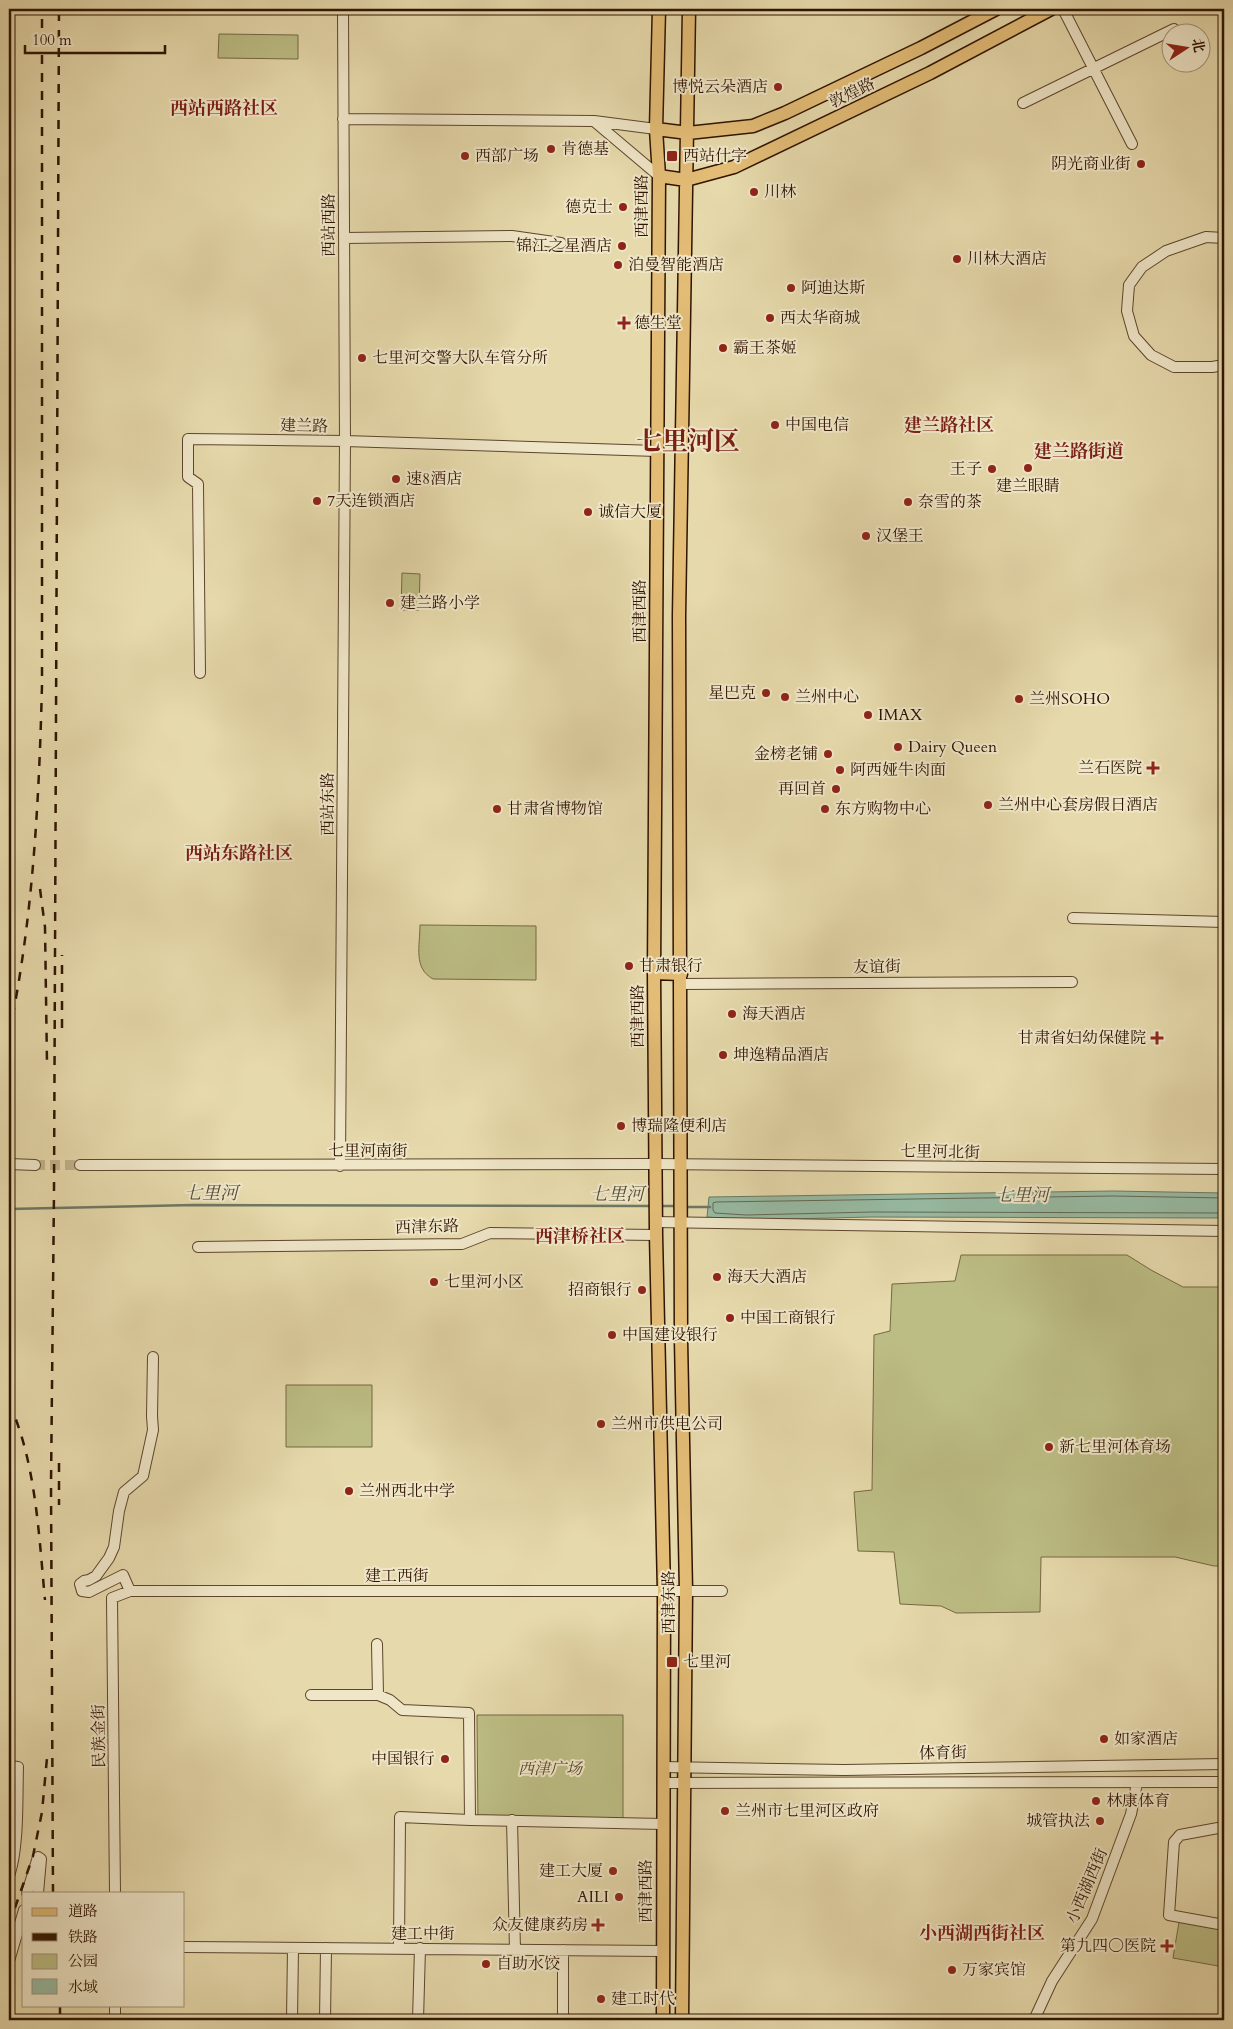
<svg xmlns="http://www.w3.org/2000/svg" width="1233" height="2029" viewBox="0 0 1233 2029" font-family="Cardo,'Noto Serif SC',serif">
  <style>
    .green { fill: #bcbd84; stroke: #766843 }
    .water { fill: #97bba4; stroke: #6d7863 }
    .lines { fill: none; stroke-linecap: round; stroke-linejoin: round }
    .shore { stroke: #636853; stroke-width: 1 }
    .stream { stroke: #6d7863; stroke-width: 2.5 }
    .minor-tunnel { stroke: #c1b289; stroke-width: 10; stroke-dasharray: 10 5; stroke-linecap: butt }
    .minor-casing { stroke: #5d452c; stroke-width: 12 }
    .major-casing { stroke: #2f1402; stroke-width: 15 }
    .minor { stroke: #efe6c8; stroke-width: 10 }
    .major { stroke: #e3bc76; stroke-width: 12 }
    .rail { stroke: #2f1402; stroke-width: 2.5; stroke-dasharray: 9 9; stroke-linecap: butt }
    .poi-dot { fill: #8f2418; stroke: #efe6c8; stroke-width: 2 }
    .labels { text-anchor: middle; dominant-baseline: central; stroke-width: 4; stroke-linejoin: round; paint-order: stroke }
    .poi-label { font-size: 16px; fill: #2f1402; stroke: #efe6c8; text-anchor: start }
    .street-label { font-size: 16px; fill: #2f1402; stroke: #efe6c8 }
    .park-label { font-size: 16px; font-style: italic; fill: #594729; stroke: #efe6c8 }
    .neighbourhood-label { font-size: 18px; font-weight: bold; fill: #7a1f14; stroke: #efe6c8 }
    .water-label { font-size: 18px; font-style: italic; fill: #534e3b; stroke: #efe6c8 }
    .town-label { font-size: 26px; font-weight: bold; fill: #7a1f14; stroke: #efe6c8 }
  </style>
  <rect width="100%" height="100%" fill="#e6d9ab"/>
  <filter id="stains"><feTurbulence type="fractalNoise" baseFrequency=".004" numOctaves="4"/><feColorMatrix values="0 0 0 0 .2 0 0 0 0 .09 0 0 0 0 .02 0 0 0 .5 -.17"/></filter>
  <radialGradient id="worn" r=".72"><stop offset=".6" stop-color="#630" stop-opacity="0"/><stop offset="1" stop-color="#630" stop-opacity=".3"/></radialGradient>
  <path class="green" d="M219,34l79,1v24l-80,-1z
    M402,573l18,1 -1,36h-18z
    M420,925l116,1v54l-103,-1c-20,-11 -13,-33 -13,-54z
    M961,1255h166l24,15 32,17h41v279h-10l-39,-9h-134l-1,55 -84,1 -15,-7 -41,-2 -6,-52 -36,-1 -4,-59 18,-2 2,-155 16,-4 2,-47 63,-3z
    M286,1385h86v62h-86z
    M477,1715h146v109h-145z
    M1179,1922l45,8v37l-51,-9z"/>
  <path class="water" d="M1113,1191l111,2v25l-352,-1 -126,3 -39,-3 2,-20z"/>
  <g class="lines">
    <path class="shore" d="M1224,1198l-111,-2 -397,6 -3,1v7l2,3 31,2 126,-3 352,1"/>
    <path class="stream" d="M660,1206h17
      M685,1207h25
      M9,1209l185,-4 458,1"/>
    <path class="minor-tunnel" d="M35,1165h45"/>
    <g class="minor-casing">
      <path id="minor" d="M1063,9l69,135
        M1023,103l151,-74
        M343,119l251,2 62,8
        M595,122l64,54
        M344,238l168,-2 49,7
        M1224,238l-18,-1 -40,14 -24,16 -13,18 -2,26 7,25 17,19 23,12h38l12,-2
        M200,673l-2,-189 -10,-7v-38l157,2 312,10
        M1073,918l151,4
        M681,984l391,-2
        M9,1164l26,1
        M80,1165l575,-1 569,5
        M340,1166l5,-725 -2,-432
        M655,1222l569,9
        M198,1247l264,-3 28,-11 166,2
        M130,1591l-7,-16 -34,17 -7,-1 -2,-7 4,-3 5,-1 7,-4 13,-18 5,-11 5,-36 5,-19 19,-16 10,-46 -1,-14 1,-59
        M377,1644l1,51
        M311,1695h67l12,5 12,10 67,3 1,107 -70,-3 -1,131
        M9,1766l9,1c-1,31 1,81 -9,109
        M663,1767l181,3 380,-6
        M663,1783l561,-1
        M470,1820l193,4
        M512,1820l3,130
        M1224,1829l-6,-1 -38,7 -6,7 -5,73 55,10
        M27,1893l11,-36 3,2 -3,34
        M115,1893l-3,-295 18,-7h592
        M184,1947l478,4
        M9,1961l15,-51
        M115,2005v15
        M292,2020l1,-72
        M325,2020l1,-72
        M418,2020l2,-72
        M563,2020v-70
        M1034,2020l18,-39 40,-62 39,-105 6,-31"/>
    </g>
    <g class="major-casing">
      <path id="major" d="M659,9l-3,120 3,47 -5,797 2,262 8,356 -1,429
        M656,129l32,4 65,-7 32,-13 136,-65 75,-39
        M659,176l27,4 48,-13 196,-94 121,-64
        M654,973l27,1
        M682,2020l4,-429 -5,-251 -2,-724 10,-607"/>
    </g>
    <use href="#minor" class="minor"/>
    <use href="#major" class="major"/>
    <path class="rail" d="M9,677l4,26
      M40,889l5,38 2,137
      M62,1028v-73
      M9,1034c24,-114 30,-232 33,-349v-676
      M9,1403c27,58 30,134 36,197
      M59,1463v42
      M53,1893l-2,-409 3,-292 5,-1183
      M9,1925l24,-69 9,-44 5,-54
      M60,2005v15"/>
  </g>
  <g class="poi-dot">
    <circle cx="778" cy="87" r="5"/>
    <circle cx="551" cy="149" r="5"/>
    <circle cx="465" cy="156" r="5"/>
    <rect x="666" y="150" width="12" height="12" rx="2.5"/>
    <circle cx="1141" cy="164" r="5"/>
    <circle cx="754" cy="192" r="5"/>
    <circle cx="623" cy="207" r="5"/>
    <circle cx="622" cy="246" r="5"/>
    <circle cx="957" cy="259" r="5"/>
    <circle cx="618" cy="265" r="5"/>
    <circle cx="791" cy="288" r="5"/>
    <circle cx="770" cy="318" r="5"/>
    <path d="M621.5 315.5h5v5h5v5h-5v5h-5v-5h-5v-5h5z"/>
    <circle cx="723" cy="348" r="5"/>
    <circle cx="362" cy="358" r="5"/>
    <circle cx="775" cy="425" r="5"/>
    <circle cx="1028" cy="468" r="5"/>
    <circle cx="992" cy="469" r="5"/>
    <circle cx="396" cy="479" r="5"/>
    <circle cx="317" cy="501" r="5"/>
    <circle cx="908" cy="502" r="5"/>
    <circle cx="588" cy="512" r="5"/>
    <circle cx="866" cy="536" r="5"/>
    <circle cx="390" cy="603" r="5"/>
    <circle cx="766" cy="693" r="5"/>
    <circle cx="785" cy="697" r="5"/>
    <circle cx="1019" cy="699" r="5"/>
    <circle cx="868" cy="715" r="5"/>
    <circle cx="898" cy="747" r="5"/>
    <circle cx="828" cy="754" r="5"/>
    <path d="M1150.5 760.5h5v5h5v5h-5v5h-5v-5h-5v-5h5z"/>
    <circle cx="840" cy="770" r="5"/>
    <circle cx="836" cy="789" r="5"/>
    <circle cx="988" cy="805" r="5"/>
    <circle cx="497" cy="809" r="5"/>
    <circle cx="825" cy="809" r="5"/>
    <circle cx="629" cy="966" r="5"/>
    <circle cx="732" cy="1014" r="5"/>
    <path d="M1154.5 1030.5h5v5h5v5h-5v5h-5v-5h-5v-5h5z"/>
    <circle cx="723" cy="1055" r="5"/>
    <circle cx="621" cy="1126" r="5"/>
    <circle cx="717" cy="1277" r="5"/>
    <circle cx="434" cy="1282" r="5"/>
    <circle cx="642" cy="1290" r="5"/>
    <circle cx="730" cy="1318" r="5"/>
    <circle cx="612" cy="1335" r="5"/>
    <circle cx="601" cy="1424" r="5"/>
    <circle cx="1049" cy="1447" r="5"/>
    <circle cx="349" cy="1491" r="5"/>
    <rect x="666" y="1656" width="12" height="12" rx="2.5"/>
    <circle cx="1104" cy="1739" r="5"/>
    <circle cx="445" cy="1759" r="5"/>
    <circle cx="1096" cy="1801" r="5"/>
    <circle cx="725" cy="1811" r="5"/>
    <circle cx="1100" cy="1821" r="5"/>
    <circle cx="613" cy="1871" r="5"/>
    <circle cx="619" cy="1897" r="5"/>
    <path d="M595.5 1917.5h5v5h5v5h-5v5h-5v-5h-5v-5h5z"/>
    <path d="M1164.5 1938.5h5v5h5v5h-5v5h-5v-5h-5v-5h5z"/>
    <circle cx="486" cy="1964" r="5"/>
    <circle cx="952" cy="1970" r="5"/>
    <circle cx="601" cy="1999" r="5"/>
  </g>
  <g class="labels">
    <g class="poi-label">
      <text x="768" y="87" text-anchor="end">博悦云朵酒店</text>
      <text x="561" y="149">肯德基</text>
      <text x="475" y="156">西部广场</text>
      <text x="683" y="156">西站什字</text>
      <text x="1131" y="164" text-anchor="end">阴光商业街</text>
      <text x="764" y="192">川林</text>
      <text x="613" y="207" text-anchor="end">德克士</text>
      <text x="612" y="246" text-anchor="end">锦江之星酒店</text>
      <text x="967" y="259">川林大酒店</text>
      <text x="628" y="265">泊曼智能酒店</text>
      <text x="801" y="288">阿迪达斯</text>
      <text x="780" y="318">西太华商城</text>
      <text x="634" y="323">德生堂</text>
      <text x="733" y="348">霸王茶姬</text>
      <text x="372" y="358">七里河交警大队车管分所</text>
      <text x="785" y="425">中国电信</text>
      <text x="982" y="469" text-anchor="end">王子</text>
      <text x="406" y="479">速8酒店</text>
      <text x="1028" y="486" text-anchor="middle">建兰眼睛</text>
      <text x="327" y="501">7天连锁酒店</text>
      <text x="918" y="502">奈雪的茶</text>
      <text x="598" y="512">诚信大厦</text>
      <text x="876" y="536">汉堡王</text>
      <text x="400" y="603">建兰路小学</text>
      <text x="756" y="693" text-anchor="end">星巴克</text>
      <text x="795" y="697">兰州中心</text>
      <text x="1029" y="699">兰州SOHO</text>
      <text x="878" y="715">IMAX</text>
      <text x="908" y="747">Dairy Queen</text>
      <text x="818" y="754" text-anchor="end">金榜老铺</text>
      <text x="1142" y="768" text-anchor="end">兰石医院</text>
      <text x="850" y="770">阿西娅牛肉面</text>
      <text x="826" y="789" text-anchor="end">再回首</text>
      <text x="998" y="805">兰州中心套房假日酒店</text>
      <text x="507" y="809">甘肃省博物馆</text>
      <text x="835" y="809">东方购物中心</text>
      <text x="639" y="966">甘肃银行</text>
      <text x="742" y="1014">海天酒店</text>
      <text x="1146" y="1038" text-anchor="end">甘肃省妇幼保健院</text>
      <text x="733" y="1055">坤逸精品酒店</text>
      <text x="631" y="1126">博瑞隆便利店</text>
      <text x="727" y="1277">海天大酒店</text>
      <text x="444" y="1282">七里河小区</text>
      <text x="632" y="1290" text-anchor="end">招商银行</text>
      <text x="740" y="1318">中国工商银行</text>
      <text x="622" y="1335">中国建设银行</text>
      <text x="611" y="1424">兰州市供电公司</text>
      <text x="1059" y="1447">新七里河体育场</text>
      <text x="359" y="1491">兰州西北中学</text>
      <text x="683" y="1662">七里河</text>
      <text x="1114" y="1739">如家酒店</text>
      <text x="435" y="1759" text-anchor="end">中国银行</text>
      <text x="1106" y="1801">林康体育</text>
      <text x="735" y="1811">兰州市七里河区政府</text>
      <text x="1090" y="1821" text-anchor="end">城管执法</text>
      <text x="603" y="1871" text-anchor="end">建工大厦</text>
      <text x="609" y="1897" text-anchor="end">AILI</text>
      <text x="588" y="1925" text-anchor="end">众友健康药房</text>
      <text x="1156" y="1946" text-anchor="end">第九四〇医院</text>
      <text x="496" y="1964">自助水饺</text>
      <text x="962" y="1970">万家宾馆</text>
      <text x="611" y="1999">建工时代</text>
    </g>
    <g class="street-label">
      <text transform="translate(852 93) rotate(-26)">敦煌路</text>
      <text transform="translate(642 206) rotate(-90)">西津西路</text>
      <text transform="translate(329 225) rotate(-90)">西站西路</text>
      <text transform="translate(304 426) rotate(1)">建兰路</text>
      <text transform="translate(640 611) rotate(-90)">西津西路</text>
      <text transform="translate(328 804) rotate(-90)">西站东路</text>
      <text transform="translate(877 967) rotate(-1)">友谊街</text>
      <text transform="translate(638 1016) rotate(-90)">西津西路</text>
      <text x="368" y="1151">七里河南街</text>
      <text transform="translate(940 1152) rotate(1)">七里河北街</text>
      <text transform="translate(427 1227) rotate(-2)">西津东路</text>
      <text x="397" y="1576">建工西街</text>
      <text transform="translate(669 1602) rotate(-90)">西津东路</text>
      <text transform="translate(99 1736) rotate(-91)">民族金街</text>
      <text transform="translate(943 1753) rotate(-1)">体育街</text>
      <text transform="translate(1087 1886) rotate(-67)">小西湖西街</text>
      <text transform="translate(646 1891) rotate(-90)">西津西路</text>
      <text x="423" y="1934">建工中街</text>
    </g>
    <g class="park-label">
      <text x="550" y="1769">西津广场</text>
    </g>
    <g class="neighbourhood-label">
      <text x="224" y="108">西站西路社区</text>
      <text x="949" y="425">建兰路社区</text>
      <text x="1079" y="451">建兰路街道</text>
      <text x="239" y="853">西站东路社区</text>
      <text x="580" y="1236">西津桥社区</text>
      <text x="982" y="1933">小西湖西街社区</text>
    </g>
    <g class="water-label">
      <text x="211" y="1193">七里河</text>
      <text x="617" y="1194">七里河</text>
      <text x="1022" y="1195">七里河</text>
    </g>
    <g class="town-label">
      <text x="688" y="441">七里河区</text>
    </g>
  </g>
  <rect width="1233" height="2029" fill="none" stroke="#e6d9ab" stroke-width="30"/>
  <rect x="10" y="10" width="1213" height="2009" fill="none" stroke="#2f1402" stroke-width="2.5"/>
  <rect x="15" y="15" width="1203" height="1999" fill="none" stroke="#2f1402"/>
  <rect x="22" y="1892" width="162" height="115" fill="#efe6c8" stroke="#a29279"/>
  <rect x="32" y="1908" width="25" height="8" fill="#e3bc76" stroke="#a29279"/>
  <text x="68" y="1916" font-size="15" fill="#2f1402">道路</text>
  <rect x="32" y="1933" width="25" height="8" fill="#2f1402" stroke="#a29279"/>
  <text x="68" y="1942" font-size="15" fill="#2f1402">铁路</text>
  <rect x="32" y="1954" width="25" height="15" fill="#bcbd84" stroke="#a29279"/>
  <text x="68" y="1966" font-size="15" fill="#2f1402">公园</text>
  <rect x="32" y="1979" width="25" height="15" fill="#97bba4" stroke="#a29279"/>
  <text x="68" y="1992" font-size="15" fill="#2f1402">水域</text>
  <g transform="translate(1186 48) rotate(78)"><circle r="24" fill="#efe6c8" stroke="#a29279"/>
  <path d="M0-4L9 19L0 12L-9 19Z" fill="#8f2418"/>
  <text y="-8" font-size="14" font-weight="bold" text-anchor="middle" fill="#2f1402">北</text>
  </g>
  <path d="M25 45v8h140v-8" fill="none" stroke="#2f1402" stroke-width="2.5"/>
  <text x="32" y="45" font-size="15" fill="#2f1402" stroke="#efe6c8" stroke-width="4" paint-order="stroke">100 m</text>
  <rect width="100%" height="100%" filter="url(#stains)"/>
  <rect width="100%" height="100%" fill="url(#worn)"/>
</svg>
